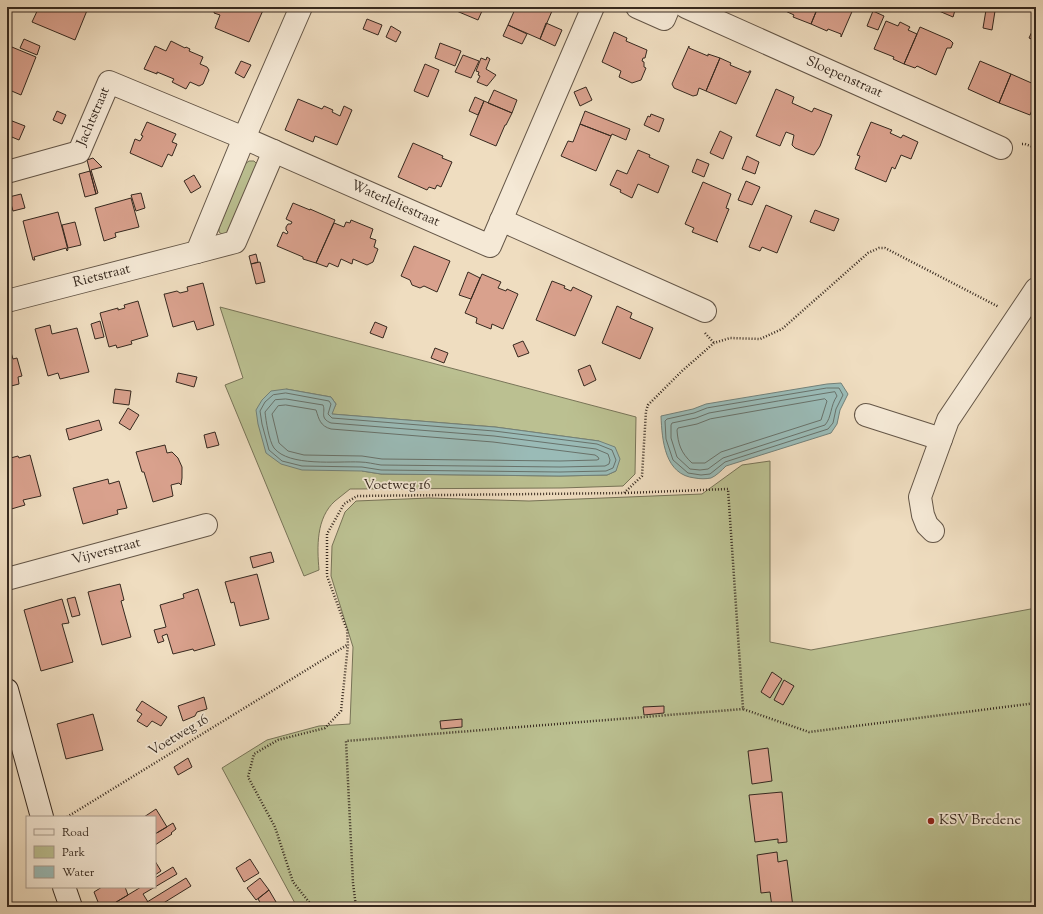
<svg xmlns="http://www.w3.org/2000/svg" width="1043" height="914" viewBox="0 0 1043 914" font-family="'Sorts Mill Goudy',serif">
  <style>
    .green { fill: #bbc091; stroke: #787458; fill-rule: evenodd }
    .water { fill: #9abbb7; stroke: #72817a }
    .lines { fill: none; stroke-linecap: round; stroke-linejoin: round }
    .shore { stroke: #68726b; stroke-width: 1 }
    .building { fill: #d9a18d; stroke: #36291f }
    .street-casing { stroke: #645647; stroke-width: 24 }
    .secondary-casing { stroke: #36291f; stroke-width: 24 }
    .path { stroke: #36291f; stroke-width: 2.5; stroke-dasharray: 1 2; stroke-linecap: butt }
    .street { stroke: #f5e9d6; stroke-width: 22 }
    .secondary { stroke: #f5e9d6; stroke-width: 22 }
    .poi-dot { fill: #8f2418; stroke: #f5e9d6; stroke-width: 1.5 }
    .labels { text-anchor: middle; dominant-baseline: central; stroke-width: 3.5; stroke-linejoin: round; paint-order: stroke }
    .street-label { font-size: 14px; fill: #36291f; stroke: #f5e9d6 }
    .poi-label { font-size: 14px; fill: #36291f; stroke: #f5e9d6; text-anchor: start }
  </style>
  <rect width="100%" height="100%" fill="#efddc0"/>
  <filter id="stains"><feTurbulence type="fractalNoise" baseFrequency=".005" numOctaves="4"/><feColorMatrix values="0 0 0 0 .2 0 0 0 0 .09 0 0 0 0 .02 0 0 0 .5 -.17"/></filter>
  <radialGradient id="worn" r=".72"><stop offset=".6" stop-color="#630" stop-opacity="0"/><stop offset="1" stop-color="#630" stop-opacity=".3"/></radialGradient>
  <path class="green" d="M249,161h5l3,3 -25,68 -9,3 -4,-3v-4l26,-64z
    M220,307l416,110 -1,57 -12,12 -62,2 -211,1c-5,4 -10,8 -15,12 -19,17 -18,46 -16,69l-15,6 -79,-191 18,-7zM286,389l45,8 5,7 -5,10 164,13 104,14 17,30 -9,4 -47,1 -179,-2 -19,-3z
    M770,461v181l41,8 225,-42v299h-739l-75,-139 45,-28 52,-14 31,-2 3,-77 -22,-71 1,-30 13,-34 11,-11 73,-3 100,3 173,-7 40,-29z"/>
  <path class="water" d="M841,383l7,11 -8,16 -3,14 -6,9 -105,33c-4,4 -10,10 -15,12 -5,1 -11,1 -16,0 -30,-3 -33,-37 -34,-62l32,-7 13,-5 121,-20z
    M286,389l45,8 5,7 -4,10 163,13 104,14 16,6 5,12 -4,12 -9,4 -47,1 -179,-2 -19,-3 -60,-1 -21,-6 -15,-11 -8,-29 -2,-14 6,-10 9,-9z"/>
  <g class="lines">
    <path class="shore" d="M827,388h12l4,7 -7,14 -3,14 -5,6 -103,33 -15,12 -9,1 -13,-2 -15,-13 -7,-21 -1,-18 2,-2 27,-6 13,-5z
      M835,392l2,4c-7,10 -5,21 -12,29l-102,33 -15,11 -8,1 -10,-1 -13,-12 -6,-19v-13l1,-2 24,-5 13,-5 69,-12z
      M286,393l43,8 2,3 -3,10 4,4 162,13 103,13 15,6 4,10 -3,8 -7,3 -46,1 -179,-2 -19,-3 -60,-1 -20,-5 -13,-11 -7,-26 -2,-13 5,-9 8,-7z
      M286,399l37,6c3,7 -4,13 8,18l163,13 102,13 12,5 2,6 -1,4 -4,2 -45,1 -179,-2c-7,-1 -14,-3 -21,-3 -23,-1 -71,5 -86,-14 -5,-7 -8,-27 -9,-36l10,-12z
      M825,399l2,2 -6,19 -100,32 -16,11h-13c-11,-10 -14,-19 -15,-33l1,-2 19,-4 13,-5z
      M286,405l30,5c3,9 4,16 15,19l162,13 102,13 3,2 1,2 -2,1 -37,1 -178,-2 -20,-3 -58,-1 -16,-4 -9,-8 -7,-29 6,-8z"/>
  </g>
  <path class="building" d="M39,7h48l1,1 -13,32 -43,-18z
    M213,7h47l4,1 -15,34 -34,-14 5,-13 -6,-2 1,-4 -2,-1z
    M447,7h26l9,4 -4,9z
    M516,7h26l10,4 -12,28 -32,-14z
    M781,7h37l-7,17 -18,-7 1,-2 -13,-6 -1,2h-1z
    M818,7h36l-13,30v-3l-13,-5 -1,2 -16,-7z
    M933,7h23l-3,10 -21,-9z
    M986,10l9,1 -3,19 -9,-2z
    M873,11l11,5 -6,14 -11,-4z
    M367,19l15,6 -4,10 -15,-6z
    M886,21l12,5 2,-4 10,5 -2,3 9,4 -13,30 -11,-5 1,-2 -20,-8z
    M546,23l16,7 -7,16 -15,-7z
    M508,25l19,9 -5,10 -19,-8z
    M1035,25h1v16l-7,-3z
    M391,26l10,6 -5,10 -10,-5z
    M920,27l30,13 3,3 -2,5h-4l-11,27 -19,-9 -2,2 -11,-4z
    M614,32l13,6 -1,3 21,9 -2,8h-2l-1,3 2,1v5l2,1 -5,12 -9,3 -13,-6 2,-6 -19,-9z
    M24,39l16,7 -3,9 -17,-7z
    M171,41l14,7 1,-1 4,2 -1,2 14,6 -3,7 7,3 2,3 -6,14 -4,2 -9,-4 -4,7 -14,-7 2,-3 -17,-7v2l-13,-5 11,-23 11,5z
    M440,43l21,8 -6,15 -20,-8z
    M7,45l29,12 -15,38 -14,-6z
    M689,46v2l19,8v-2l12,4 -14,33 -7,-3 -2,7 -4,1 -19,-8 -2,-4z
    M463,55l16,6 -8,17 -16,-6z
    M487,57l3,2 -4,10 10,6 -9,11 -10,-4 3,-6 -2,-1 1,-3 -3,-1 5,-13 5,2z
    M720,58l11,5 -1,2 19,8v-2h2l-15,33 -30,-13z
    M241,61l10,4 -7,13 -9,-5z
    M980,61l31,13 -12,29 -31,-14z
    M425,64l14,6 -11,27 -14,-6z
    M1011,74l25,11v15l-6,15 -31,-12z
    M586,87l6,13 -12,6 -6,-14z
    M776,89l18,8 -2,6 20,9 2,-4 18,7 -12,31 -6,9 -4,-1 -15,-6 -3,-3 2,-10 -8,-3 -6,14 -24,-10z
    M494,90l23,10 -5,13 -24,-10z
    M475,97l9,4 -6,14 -9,-4z
    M298,99l24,10 2,-3 9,4 -1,2 8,4 4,-10 8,4 -15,35 -22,-9 -2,6 -28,-12z
    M484,101l28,12 -6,12h-1l-9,21 -26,-11z
    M57,111l9,4 -4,9 -9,-4z
    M585,111l45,18 -4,11 -14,-6 -1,2 -31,-12z
    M651,114l13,5 -5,13 -15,-7 4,-9 2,1z
    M7,119l18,7 -6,14 -12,-5z
    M147,122l29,12 -4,8 5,2 -5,12 -4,-2 -6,13 -32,-14 5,-14 5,2 3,-5 -2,-1z
    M871,122l21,8 -2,3 11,5 2,-3 15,7 -7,17 -10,-4 -6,14 -3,-2 -6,15 -31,-13 5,-13 -3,-1z
    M580,124l31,12 -15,35 -35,-15 7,-15 5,1z
    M720,131l12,6 -9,22 -13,-6z
    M413,143l30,13 -1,2 10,4 -11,25 -4,-2 -2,4 -6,-2 -2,3 -29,-13z
    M638,150l12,5 -1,2 20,9 -11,27 -20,-9 -6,14 -12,-6 1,-2 -11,-5 7,-15 10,4z
    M747,156l12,6 -4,12 -13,-5z
    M93,158l9,9 -11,3 7,23 -2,1 -9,-34z
    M697,159l12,5 -5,13 -12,-5z
    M90,171l6,23 -11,3 -6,-23z
    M194,175l7,12 -10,6 -7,-12z
    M746,181l14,6 -8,18 -14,-5z
    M703,182l28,12 -5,14 3,1 -13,32 2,1 -26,-10 2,-4 -9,-4z
    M141,193l4,15 -9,3 -5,-16z
    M21,194l4,14 -12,3 -4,-14z
    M131,198l8,29 -24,6 1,4 -12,4 -9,-33z
    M293,203l17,7v-1l25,11 -19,43 -13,-4v-2l-26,-11 6,-14 4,2 1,-2 -2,-2v-3l2,-3h3l1,-2 -6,-3z
    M766,205l26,11 -15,37 -15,-6 -2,4 -11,-4z
    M815,210l24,9 -5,12 -24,-9z
    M58,212l10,38 -1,1 -1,-3 -32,9 1,3h-2l-10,-39z
    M351,220l22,9 -3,9 6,2 -2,7 4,2 -5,13 -6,3 -14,-6 -1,5 -11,-5 -3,8 -9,-4 -2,4 -11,-4 18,-40 10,4 2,-5 4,1z
    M75,222l6,23 -13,3 -6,-23z
    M414,246l36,15 -13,31 -13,-6 -4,2 -8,-3 -2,-5 -9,-4z
    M256,254l2,8 -7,2 -2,-8z
    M260,262l5,20 -9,2 -5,-20z
    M468,272l12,6 -9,21 -12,-4z
    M482,274l19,8 -3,6 8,3 1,-2 11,5 -15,35 -11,-5 -1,5 -15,-6 1,-5 -12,-5z
    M552,281l13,5 -1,2 7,3 2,-4 19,9 -17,40 -39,-16z
    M203,283l11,42 -17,5 -3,-9 -21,6 -9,-33h1l12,-3 3,2 8,-2 -1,-4z
    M138,301l10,35 -17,5 1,3 -15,4 -1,-3 -7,2 -9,-34 18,-5v2l7,-2 -1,-3z
    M617,306l15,7 -2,5 23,10 -13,31 -38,-16z
    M100,321l4,16 -9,2 -4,-15z
    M375,322l12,5 -4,11 -13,-5z
    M50,325l2,9 25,-6 12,44 -29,7 -2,-6 -10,3 -13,-47z
    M7,339l6,20 4,-1 5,18 -4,1 1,7 -12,3z
    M523,341l6,12 -11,4 -5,-12z
    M435,348l13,5 -4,10 -13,-5z
    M590,365l6,15 -12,6 -6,-16z
    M178,373l19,4 -3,10 -18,-5z
    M115,389l16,2 -2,14 -16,-2z
    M128,408l11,7 -9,15 -11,-7z
    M99,420l3,10 -33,10 -3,-11z
    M215,432l4,13 -12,3 -3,-13z
    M165,445l2,8 5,-1 6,6 4,9v11l-1,7 -2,-2 -8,2 2,11 -20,6 -9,-30h-2l-6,-20z
    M30,455l11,41 -18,4 2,5 -17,5 -1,-51 11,-3 1,2z
    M108,479l1,5 10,-3 8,27 -10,2 1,4 -35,10 -10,-36z
    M271,552l3,10 -21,6 -3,-11z
    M257,574l12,45 -29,7 -6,-24 -3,1 -6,-21z
    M120,584l4,16 -3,1 10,36 -29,8 -14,-53z
    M198,589l17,56 -21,6 -1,-2 -20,5 -6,-20 -5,2 2,5 -6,2 -4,-13 12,-3 -6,-22 24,-7 -1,-4z
    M75,597l5,18 -8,2 -5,-18z
    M62,599l7,24 -7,1 11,38 -32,9 -17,-61z
    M772,672l10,7 -12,19 -9,-6z
    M784,680l10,6 -11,19 -9,-5z
    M204,697l3,12 -10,3 -2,4 -12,5 -5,-15z
    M142,701l25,16 -6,9 -9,-5 -5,6 -10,-6 5,-7 -6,-4z
    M664,706v7l-20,2 -1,-8z
    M93,714l10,36 -37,9 -9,-35z
    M462,719v8l-21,2 -1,-8z
    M768,748l4,33 -20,3 -4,-33z
    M188,758l4,9 -14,8 -4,-8z
    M782,792l5,50 -9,1v-4l-23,3 -6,-47z
    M156,809l11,18 -12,7v-17h-11z
    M173,823l3,6 -5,4 1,1 -17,11v-11z
    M777,852l1,10 9,-2 6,47h-21l-2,-15 -9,1 -4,-38z
    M250,859l9,14 -15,9 -8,-14z
    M155,861l6,10 -6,4z
    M173,867l4,7 -34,20 5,8 -9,5h-31l33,-20h14v-9z
    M186,878l5,8 -34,21h-18z
    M260,878l9,12 -13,10 -9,-12z
    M102,887h23l3,8 -20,12h-8l-6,-15z
    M269,890l10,17h-16l-5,-8z"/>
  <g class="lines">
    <g class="street-casing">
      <g id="street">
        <path d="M637,7l27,12 5,-12"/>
        <path id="s1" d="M686,7l315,141"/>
        <path id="s2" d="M7,172l72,-20 30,-70 135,56 246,108 103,-239"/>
        <path d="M501,220l204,91"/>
        <path d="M197,252l38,-10 39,-91"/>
        <path id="s3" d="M7,301l190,-49 47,-114 57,-131"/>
        <path d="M866,415l75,24"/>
        <path d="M933,531l-6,-6 -4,-10 -3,-18 28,-77 88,-131"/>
        <path id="s4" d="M7,579l199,-54"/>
      </g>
    </g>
    <g class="secondary-casing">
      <path id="secondary" d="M7,690l35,127
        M64,887l7,20"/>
    </g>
    <path class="path" d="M1022,144h3l11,4
      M705,333l9,10
      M625,493l103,-4 15,220 66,23 227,-29
      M67,817l280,-172
      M313,907l-20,-25 -18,-55 -27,-50 6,-23 24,-14 47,-12 16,-17 7,-66 -1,-15 -20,-54v-42l17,-30 13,-8 267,-3 18,-17 4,-65 2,-6 34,-34 32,-28 16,-5 30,1 22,-10 86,-76 11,-5h6l114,59
      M356,907l-3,-24 -7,-142 397,-32"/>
    <use href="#street" class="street"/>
    <use href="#secondary" class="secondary"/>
  </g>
  <circle class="poi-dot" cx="931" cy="821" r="4"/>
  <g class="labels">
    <g class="street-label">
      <text stroke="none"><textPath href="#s1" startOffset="173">Sloepenstraat</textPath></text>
      <text stroke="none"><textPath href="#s2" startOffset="113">Jachtstraat</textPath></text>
      <text stroke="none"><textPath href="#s2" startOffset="462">Waterleliestraat</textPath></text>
      <text stroke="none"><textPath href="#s3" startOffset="98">Rietstraat</textPath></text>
      <text x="397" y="486">Voetweg 16</text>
      <text stroke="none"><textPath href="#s4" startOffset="103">Vijverstraat</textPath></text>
      <text transform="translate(179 736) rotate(-31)">Voetweg 16</text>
    </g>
    <g class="poi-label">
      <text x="939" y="821">KSV Bredene</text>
    </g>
  </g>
  <rect width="1043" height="914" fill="none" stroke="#efddc0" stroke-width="24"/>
  <rect x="8" y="8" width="1027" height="898" fill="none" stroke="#36291f" stroke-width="2"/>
  <rect x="12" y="12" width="1019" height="890" fill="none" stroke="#36291f"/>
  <rect x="26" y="816" width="130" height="72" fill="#f5e9d6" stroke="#a99c8d"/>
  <rect x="34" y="829" width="20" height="6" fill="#f5e9d6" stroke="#a99c8d"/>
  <text x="62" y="836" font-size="12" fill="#36291f">Road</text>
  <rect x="34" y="846" width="20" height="12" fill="#bbc091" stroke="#a99c8d"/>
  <text x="62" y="856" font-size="12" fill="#36291f">Park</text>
  <rect x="34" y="866" width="20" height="12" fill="#9abbb7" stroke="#a99c8d"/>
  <text x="62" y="876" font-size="12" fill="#36291f">Water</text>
  <rect width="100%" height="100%" filter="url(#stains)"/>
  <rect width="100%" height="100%" fill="url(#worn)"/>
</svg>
